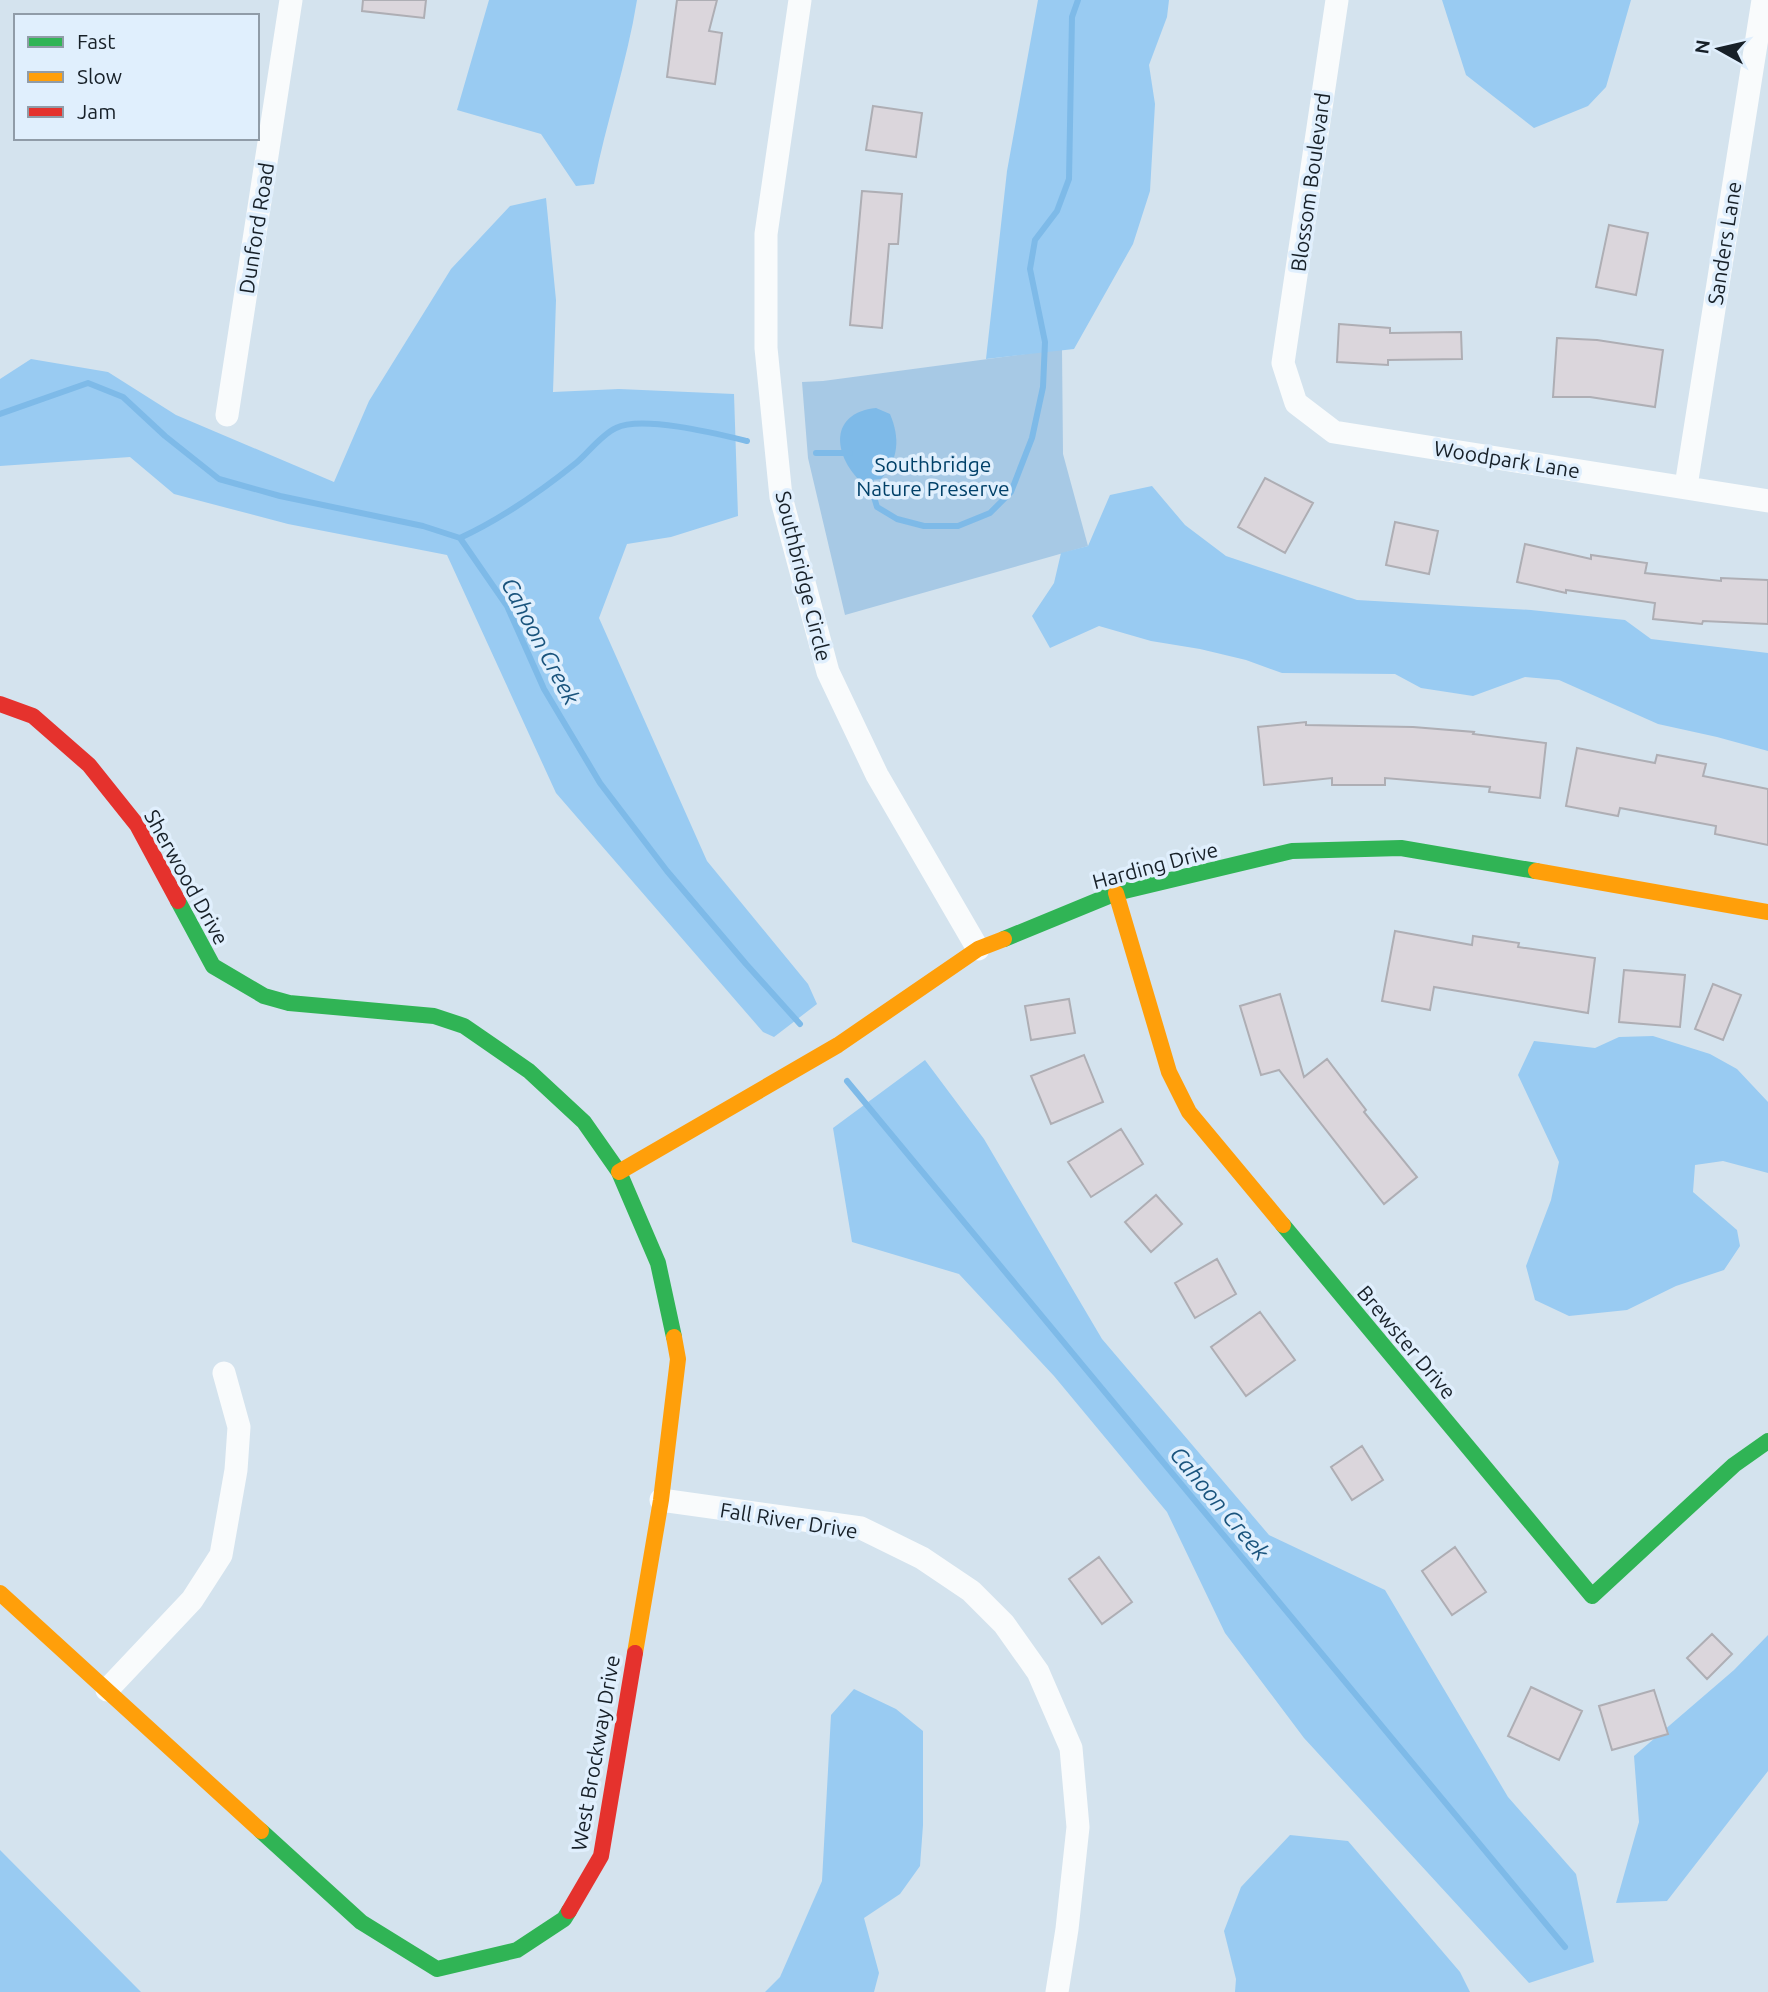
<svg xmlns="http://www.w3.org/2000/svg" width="1768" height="1992" viewBox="0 0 1768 1992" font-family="Ubuntu,sans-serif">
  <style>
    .green { fill: #a7c9e5 }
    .forest { fill: #99cbf2 }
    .water { fill: #7ebae8 }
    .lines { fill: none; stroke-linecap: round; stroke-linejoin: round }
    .stream { stroke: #7ebae8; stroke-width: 6 }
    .building { fill: #dbd6dc; stroke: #aeaeb4; stroke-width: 2 }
    .street { stroke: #f9fbfc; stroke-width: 23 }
    .fast { stroke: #30b455; stroke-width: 16 }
    .slow { stroke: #ff9f0a; stroke-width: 16 }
    .jam { stroke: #e5322d; stroke-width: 16 }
    .labels { text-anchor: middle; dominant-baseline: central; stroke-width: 7; stroke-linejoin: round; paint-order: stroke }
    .street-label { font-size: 21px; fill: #172028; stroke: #e0effd }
    .park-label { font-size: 21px; fill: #004068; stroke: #e0effd }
    .water-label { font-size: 23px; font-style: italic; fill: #1a547d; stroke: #e0effd }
  </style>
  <rect width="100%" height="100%" fill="#d4e3ee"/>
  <path class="green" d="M1062,349l1,105 25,92 -243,69 -37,-157 -6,-76 21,-1z"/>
  <path class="forest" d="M489,0h148c-10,63 -31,122 -43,184l-18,2 -35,-52 -84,-24z
    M1038,0h131l-2,17 -18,48 6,39 -5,87 -17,53 -59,105 -88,10 21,-188z
    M1442,0h189l-25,87 -18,19 -54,22 -68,-53z
    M546,198l10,102 -3,92 66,-3 115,5 4,122 -67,21 -44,7 -28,74 108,243 101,123 9,20 -43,33 -11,-5 -207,-239 -109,-238 -159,-31 -114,-30 -44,-37 -130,9v-87l31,-20 77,13 68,43 158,67 35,-81 82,-132 59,-63z
    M1152,486l33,39 41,31 131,44 174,10 94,10 26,19 117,14v98l-51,-14 -59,-13 -99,-44 -34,-3 -52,19 -52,-8 -26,-14 -113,-1 -36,-13 -46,-11 -49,-8 -52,-15 -49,22 -18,-32 22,-33 7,-30 27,-7 22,-51z
    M1653,1036l57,18 27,15 31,33v71l-45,-12 -28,4 -2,27 44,38 3,16 -16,24 -48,16 -49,24 -58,6 -34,-16 -9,-34 25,-66 8,-38 -41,-87 16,-34 61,7 24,-11z
    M925,1060l59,79 118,200 167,196 116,55 123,207 68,77 18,88 -65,21 -225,-245 -79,-105 -58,-121 -113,-136 -95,-102 -107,-32 -19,-114z
    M1768,1635v136l-101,130 -51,2 23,-81 -5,-66 100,-86z
    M854,1689l42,20 27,22v94l-3,41 -20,28 -36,24 15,55 -5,19h-109l15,-15 42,-96 9,-166z
    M1290,1835l58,6 112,131 10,20h-235l1,-13 -12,-48 17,-44z
    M0,1850l141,142h-141z"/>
  <path class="water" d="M876,408l14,6c10,24 9,45 -9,65l-21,2c-27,-27 -31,-68 16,-73z"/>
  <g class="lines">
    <path class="stream" d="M0,414l88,-31 35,14 42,39 54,43 61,17 143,30 37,12 47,68 37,83 56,94 67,88 79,93 54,60
      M816,453h34
      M870,473l1,14 6,20 20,12 27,7h34l32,-13 21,-21 21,-54 11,-51 2,-45 -15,-73 5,-29 22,-29 12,-32 3,-162 6,-17
      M460,538c41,-19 80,-46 116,-75 11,-9 26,-29 40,-35 26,-13 102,6 131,13
      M847,1081l718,866"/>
  </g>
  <path class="building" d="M363,0h63l-2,18 -62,-7z
    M677,0h40l-8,31 13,2 -7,51 -48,-7z
    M873,106l49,7 -6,44 -50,-7z
    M862,191l40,3 -4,50h-9l-7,84 -32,-3z
    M1609,225l39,8 -12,62 -40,-8z
    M1339,324l51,4v5l71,-1 1,27 -74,1v5l-51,-3z
    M1557,338l40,2 66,10 -8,57 -65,-10h-37z
    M1265,478l48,25 -28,50 -47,-26z
    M1395,522l43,9 -9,43 -43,-9z
    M1525,544l66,15v-4l56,8 -2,10 76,8v-3l47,2v44l-65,-3 -1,3 -49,-5 2,-16 -89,-13v3l-49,-11z
    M1306,722v3l107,2 61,5 -1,2 73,9 -6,55 -51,-6 1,-5 -105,-9v7h-53v-7l-68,7 -6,-58z
    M1577,748l78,15 2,-8 49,9 -3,12 65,13v56l-53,-11 1,-8 -96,-18 -2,8 -52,-10z
    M1395,931l77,14 1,-9 46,7 -1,4 77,11 -7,55 -154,-26 -4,23 -48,-9z
    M1624,970l61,5 -5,52 -61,-5z
    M1713,984l28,11 -18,45 -28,-11z
    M1280,994l24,83 23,-18 39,51 -2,2 53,65 -33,27 -105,-134 -18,5 -21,-69z
    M1069,999l6,34 -44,7 -6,-34z
    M1084,1055l19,47 -52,22 -20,-48z
    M1121,1129l22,35 -52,33 -23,-35z
    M1156,1195l26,29 -31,28 -26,-30z
    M1217,1259l19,35 -41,24 -20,-35z
    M1260,1312l35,48 -49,36 -35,-49z
    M1362,1446l21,34 -31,20 -21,-33z
    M1455,1547l31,45 -34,23 -30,-44z
    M1099,1557l33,45 -30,22 -33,-45z
    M1712,1634l20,20 -25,25 -20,-21z
    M1531,1687l51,24 -23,49 -51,-24z
    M1654,1690l14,44 -56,16 -13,-44z"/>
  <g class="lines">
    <path class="street" d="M800,0l-34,234v114l15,149 47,175 49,103 101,174
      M1337,0l-54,363 13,40 38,29 434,69
      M227,415l64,-415
      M1686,486l77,-486
      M661,1500l200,28 61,30 49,33 33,33 34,48 33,76 7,79 -11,102 -10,63
      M107,1690l85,-90 29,-45 15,-85 3,-43 -15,-54"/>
    <path class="fast" d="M178,901l35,65 51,30 25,7 145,13 30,10 65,45 55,51 35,50 39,91 16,74
      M1004,939l112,-46 176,-42 109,-3 135,23
      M1283,1225l309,371 142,-131 34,-24
      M261,1831l100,91 76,47 80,-19 47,-31 5,-8"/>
    <path class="slow" d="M1536,871l232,41
      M1116,893l53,179 20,40 94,113
      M619,1172l219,-127 140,-96 26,-10
      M0,1593l261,238
      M635,1653l26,-153 17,-141 -4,-22"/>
    <path class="jam" d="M0,704l33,12 56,49 48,60 41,76
      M569,1911l32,-55 34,-203"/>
  </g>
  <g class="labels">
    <g class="street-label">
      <text transform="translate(1310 182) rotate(-82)">Blossom Boulevard</text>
      <text transform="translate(256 228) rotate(-81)">Dunford Road</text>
      <text transform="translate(1724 243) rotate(-81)">Sanders Lane</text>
      <text transform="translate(1507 459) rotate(9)">Woodpark Lane</text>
      <text transform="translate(804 576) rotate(76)">Southbridge Circle</text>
      <text transform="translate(1155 865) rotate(-15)">Harding Drive</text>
      <text transform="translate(187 877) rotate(61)">Sherwood Drive</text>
      <text transform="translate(1407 1342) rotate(50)">Brewster Drive</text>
      <text transform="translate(789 1520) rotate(9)">Fall River Drive</text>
      <text transform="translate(595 1753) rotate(-80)">West Brockway Drive</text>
    </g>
    <g class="park-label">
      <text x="933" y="464">Southbridge<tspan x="933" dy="24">Nature Preserve</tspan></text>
    </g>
    <g class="water-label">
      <text transform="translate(541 641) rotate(62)">Cahoon Creek</text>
      <text transform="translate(1220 1503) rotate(50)">Cahoon Creek</text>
    </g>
  </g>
  <rect x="14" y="14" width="245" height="126" fill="#e0effd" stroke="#909ca8" stroke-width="2"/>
  <rect x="28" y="37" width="35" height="10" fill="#30b455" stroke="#909ca8" stroke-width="2"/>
  <text x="77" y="49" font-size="21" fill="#172028">Fast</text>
  <rect x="28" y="72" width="35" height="10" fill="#ff9f0a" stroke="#909ca8" stroke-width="2"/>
  <text x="77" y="84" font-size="21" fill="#172028">Slow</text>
  <rect x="28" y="107" width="35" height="10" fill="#e5322d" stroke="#909ca8" stroke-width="2"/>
  <text x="77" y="119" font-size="21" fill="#172028">Jam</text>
  <g transform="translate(1719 49) rotate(278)" stroke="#e0effd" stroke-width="5" paint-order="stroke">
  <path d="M0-5L12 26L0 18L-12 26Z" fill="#172028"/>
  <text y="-10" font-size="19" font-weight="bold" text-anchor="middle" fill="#172028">N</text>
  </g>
</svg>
